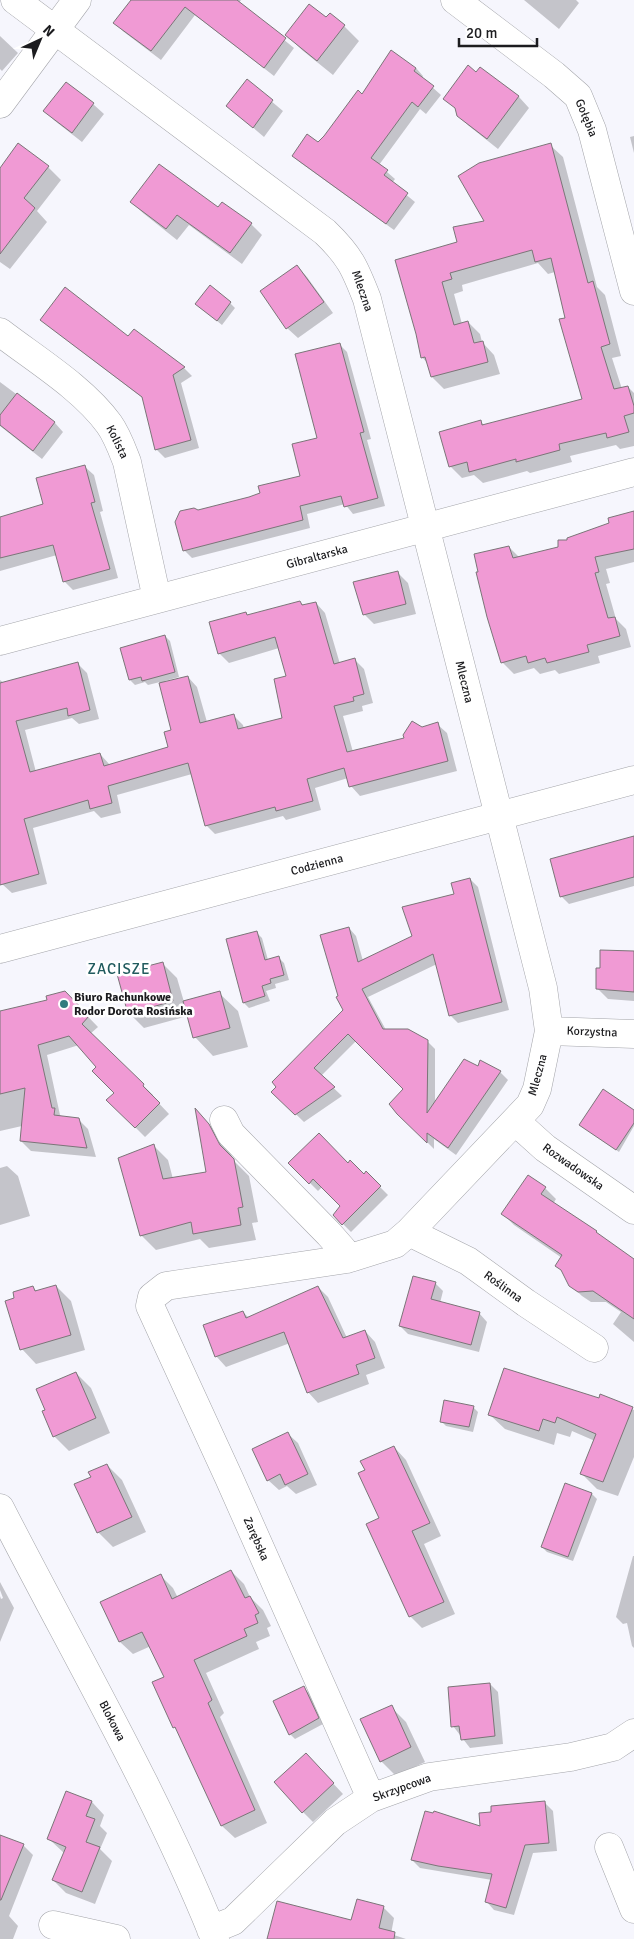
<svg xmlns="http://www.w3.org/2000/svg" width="634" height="1939" viewBox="0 0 634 1939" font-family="Signika,sans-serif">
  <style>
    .shadow { fill: #0003 }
    .building { fill: #f09ad4; stroke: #7b7578 }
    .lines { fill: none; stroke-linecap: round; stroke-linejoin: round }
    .minor-casing { stroke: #a4a5aa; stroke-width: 29 }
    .minor { stroke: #fff; stroke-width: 28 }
    .poi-dot { fill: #327c7f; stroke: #fff; stroke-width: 2 }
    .labels { text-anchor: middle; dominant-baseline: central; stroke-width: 5; stroke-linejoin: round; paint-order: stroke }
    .street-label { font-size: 12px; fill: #1c1c1f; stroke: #fff }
    .poi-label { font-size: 12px; font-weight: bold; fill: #1c1c1f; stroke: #fff; text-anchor: start }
    .quarter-label { font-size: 15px; letter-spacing: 1px; fill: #215b5e; stroke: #fff }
  </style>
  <rect width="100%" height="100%" fill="#f6f6fd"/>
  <path class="shadow" d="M132,0h109l-2,3 55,45 -20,28 -79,-61 -34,45 -37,-28 -9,-9z
    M524,0h52l3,3 -20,26z
    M327,19l17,7 15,15 -26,34 -31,-25 -15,-15z
    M0,36l18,17 -16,18 -2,-2z
    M416,68l7,8 -1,2 19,17 -15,19 -6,-5 -41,56 16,14 -3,4 23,19 -21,28 -93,-67 -7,-7 24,-12 45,-49z
    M480,69l39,28 10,11 -31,41 -29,-23 -11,-11 -1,-5 -12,-11z
    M247,81l36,30 -19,26 -36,-31z
    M66,83l27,21 11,10 -22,28 -27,-21 -10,-10z
    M634,136v17l-4,-16z
    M19,145l29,22 13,13 -24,31 10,11 -37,47 -10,-7v-92z
    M550,145l13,12 34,130 8,8 16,61 -9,2 10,31 6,-2 6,6v53l-14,3 -4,-4 -46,11 2,6 -42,11 -3,-2 -44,12 -9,-8 -12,3 -12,-12 31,-44 4,4 98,-26 -28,-128 -7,2 -10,-11 -76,22 1,6 -9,3 8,30 6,-2 12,12 2,8 12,13 6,19 -56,15 -12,-12 -4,-13 -6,-7 -5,-23 41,-91 28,-22z
    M132,202l86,7 33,15 11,11 -20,29 -53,-39 -12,15 -34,-27z
    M297,266l10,11 26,36 -35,25 -11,-10z
    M230,303l5,5 -13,17 -26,-21z
    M42,320l86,18 6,-8 50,38 8,8 -11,7 18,65 -34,10 -9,-9 -12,-50 -93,-71z
    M339,344l8,8 24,87 -4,1 18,66 -32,8 -8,-10 -38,10 3,14 -118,30 -8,-8 13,-38 52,-14 53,-21 16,-39z
    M0,382l55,41 8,9 -21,27 -42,-33z
    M84,466l10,9 9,36 -3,1 18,66 -45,12 -9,-9 -7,-26 -57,16v-54l44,-12z
    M634,512v50l-28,7 4,14 -4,1 10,35 10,10 5,18 -33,9 2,7 -41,11 -4,-4 -15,4 -6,-6 -20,6 -12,-12 7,-115 11,11 39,-10 9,-7 43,-17z
    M398,573l10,10 8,31 -42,10 -10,-10z
    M300,602l4,4 12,-3 9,10 15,51 15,-4 9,9 9,34 -11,3 1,5 -20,5 10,36 52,-13 16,-11 16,-4 10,9 10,38 -97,25 -9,-10 -3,-8 -33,10 6,22 -35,10 -3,-4 -68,18 -9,-9 -14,-51 -75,21 4,18 -20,5 -7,-7 -61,17 14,56 -35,9 -10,-9 -2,-9v-195l4,3 73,-20 10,10 12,46 -20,5 -7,-6 -47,12 11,42 64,-18 10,11 60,-17 3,-17 -13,-49 -12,3 -3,-3 -10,3 -5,-5 35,-44 5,5 9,36 -14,4 1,2 22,-6 9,10 10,35 26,-7 10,10 1,4 40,-11 3,-41 -8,-29 -50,15 -10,-10 29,-37z
    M634,840v46l-65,18 -8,-8z
    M470,879l8,8 31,123 -51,13 -8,-8 -13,-51 -69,33 18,33 41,11 8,8v55l43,-37 22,5 8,8 -52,75 -22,-16v10l-36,-36 7,-24 -49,-48 -35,35 21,20 -38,26 -31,-30 71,-82 5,-82 7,8 7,25 51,-24z
    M257,933l5,5 6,22 11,-2 5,5 5,17 -14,4 1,4 -10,3 4,10 -21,7 -5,-5 -16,-63z
    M634,953v48l-26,-2 -11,-11z
    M162,963l15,15 7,24 35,-9 19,18 10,36 -35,9 -18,-19 -7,-21 -44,12 -15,-15z
    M64,992l34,35 -8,7 63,61 -1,1 17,18 -24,23 -37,-37 8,-7 -18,-26 -19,-22 -32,10 13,60 2,2 16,2 10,10 8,28 -65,-6 -10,-10 1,-15 -22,5v-119l48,-11z
    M634,1111v15l-15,26 -39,-27z
    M197,1112l27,28 10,21 15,15 9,46 -6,1 4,17 -47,8 -9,-9 -44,11 -15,-15 12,-90 15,15 5,19 35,-6z
    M290,1163l58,1 16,12 2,-3 22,22 -37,37 -17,-17 7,-9 -19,-19 -4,4z
    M7,1166l11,10 12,40 -30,9v-57z
    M545,1188l11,11 -3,5 43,28 7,7 31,21v82l-21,-18 8,-12 -15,-10h-15l-9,-6 -12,-11 -8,-27 -48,-33 -11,-11z
    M435,1283l8,8 -3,12 39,10 8,9 -8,30 -71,-18 -8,-8z
    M56,1286l15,15 14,49 -49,14 -14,-15 -6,-50 17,-12 4,5z
    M318,1287l10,10 19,41 18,-7 10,11 10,26 -19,7 3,9 -51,19 -10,-11 -18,-49 -64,24 -10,-11 27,-44 6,6z
    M76,1373l15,15 19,45 -41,18 -15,-15z
    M601,1396l33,14v47l-16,39 -21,-7 -15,-15 13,-33 -23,-10 -2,6 -13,-4 -3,12 -49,-16 -15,-14 109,-16z
    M473,1407l5,5 -5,20 -27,-6 -5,-5z
    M287,1433l11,10 19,42 -21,9 -9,-8 -8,4 -11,-10z
    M394,1447l12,13 35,76 -17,8 31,70 -33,14 -12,-12 -44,-145z
    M107,1465l15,15 24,52 -33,15 -15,-15 -22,-47 16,-8z
    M592,1494l5,5 -24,62 -26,-9 -5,-5z
    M633,1556h1v92l-2,-2 -5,-23 -4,1 -7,-7z
    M231,1571l13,13 6,13 13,13 8,16 -4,2 3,8 -14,6 3,7 -53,24 18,40 -4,4 47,106 -32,15 -13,-12 -43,-93 -5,-6 -8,-50 -15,-31 -18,8 -13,-12 41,-66 12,12 5,10z
    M0,1582l14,26 -14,34v-46l1,3 2,-1 -3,-8z
    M490,1684l8,8 5,52 -33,4 -17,-22z
    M304,1688l5,5 14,31 -28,15 -5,-5z
    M391,1707l15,15 19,40 -29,14 -15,-15z
    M316,1765l27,29 -30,28 -10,-10z
    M92,1802l12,13 -4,11 7,7 -7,16 12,12 -17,43 -29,-11 -13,-13 11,-27 -15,-14z
    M545,1803l8,8 4,40 -24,2 -19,62 -20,-5 -8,-9 6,-21 -72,-12 -8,-8 69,-32z
    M0,1836l23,9 10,10 -24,61 9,10 -5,13h-13z
    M383,1907l11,11 -3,16 15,5h-138l84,-17z"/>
  <path class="building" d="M131,0h106l49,38 -22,30 -79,-61 -34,44 -38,-28z
    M309,4l17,13 4,-4 15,12 -28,36 -32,-26z
    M391,50l25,18 -2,3 20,15 -16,21 -6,-5 -41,56 17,12 -4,5 24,18 -22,31 -94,-68 15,-22 11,8 6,-6 34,-46 4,4z
    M468,65l8,7 4,-5 39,29 -32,43 -30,-23 -2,-8 -12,-9z
    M247,79l26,21 -20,28 -27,-22z
    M66,82l28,21 -22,30 -29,-22z
    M18,143l31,23 -25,32 11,10 -35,46v-86z
    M551,143l37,140 5,-2 17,63 -9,3 13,42 14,-3 6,20v7l-10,3 5,16 -22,6 -1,-5 -47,11 1,6 -44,12v-3l-47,13 -2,-10 -18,5 -10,-35 42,-12 1,5 100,-26 -23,-80 6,-1 -14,-60 -16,4 -3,-12 -82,23 2,6 -10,3 12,43 14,-4 6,22 9,-2 5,21 -57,15 -6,-20 -4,1 -5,-24 -21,-74 62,-18 -4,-15 31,-6 -26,-45 21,-13z
    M159,164l59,43 4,-5 30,21 -22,30 -53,-38 -11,14 -36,-27z
    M297,265l27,37 -38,27 -26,-38z
    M210,285l21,17 -14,19 -22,-17z
    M65,287l63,49 6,-7 51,38 -12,8 18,65 -36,10 -13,-53 -102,-77z
    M340,343l24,89 -4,1 18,65 -34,9 -3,-11 -41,10 3,14 -120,31 -8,-29 5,-11 14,-3 4,2 51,-13 11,-4 -2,-7 42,-10 -8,-32 25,-6 -22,-84z
    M17,393l38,29 -22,29 -33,-26v-10z
    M85,465l10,37 -4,1 19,66 -47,13 -10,-37 -53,13v-41l43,-13 -7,-26z
    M634,511v38l-39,8 4,15 -4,1 13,45 7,-1 5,19 -33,9 2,7 -42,11 -2,-5 -17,5 -2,-7 -25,7 -14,-46 -11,-45h2l-4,-18 35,-8 4,12 45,-11v-7h9v-2l42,-15 -1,-5z
    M398,571l8,33 -43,11 -10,-33z
    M300,601l2,4 14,-3 18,62 21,-6 9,36 -11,3 1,4 -20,5 13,46 57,-14 -1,-3 9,-14 10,6 16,-5 10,39 -99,26 -5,-19 -37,11 6,22 -37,10 -1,-4 -70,19 -17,-63 -80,23 4,17 -22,6 -2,-9 -64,19 15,55 -39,11v-202l78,-21 12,48 -22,6 -1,-8 -51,13 14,51 70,-19 4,13 64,-19 -4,-15 7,-2 -12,-47 29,-7 12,47 34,-9 4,15 44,-11 -8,-39 12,-3 -11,-39 -57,17 -9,-32 37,-10 1,3z
    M165,635l10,37 -33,9 -1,-4 -12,3 -9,-32z
    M634,836v41l-74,20 -10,-38z
    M470,878l32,124 -53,14 -16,-62 -71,35 21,40h25l20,11 -1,73 37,-54 14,7 2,-6 21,11 -53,77 -21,-15v10l-30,-29 -8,-10 14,-15 -55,-55 -34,34 21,19 -40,28 -24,-23 5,-5 -4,-5 71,-72 -7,-13 2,-1 -18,-61 29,-8 9,35 54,-26 -10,-29 52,-13 -3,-11z
    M257,931l8,29 14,-4 5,19 -14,4 1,4 -9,3 3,10 -22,7 -17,-64z
    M600,950l34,1v41l-38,-3v-21h4z
    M163,962l10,39 -45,13 -11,-40z
    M65,991l24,25 -7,8 62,60 -1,2 17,17 -25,25 -29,-28 8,-7 -22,-22 4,-4 -27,-31 -31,9 14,63h3l-1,7 25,3 8,30 -67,-7 5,-53 -25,6v-83l47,-11 -1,-4z
    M220,991l10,37 -37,10 -10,-37z
    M603,1089l31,21v13l-18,27 -37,-25z
    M195,1108l14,16 11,21 14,14 9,48 -5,1 3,17 -48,9 -2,-12 -51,14 -22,-78 36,-14 9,35 43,-7z
    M319,1133l29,30 2,-3 14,14 2,-3 15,15 -39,39 -9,-10 7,-9 -27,-27 -4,5 -21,-21z
    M528,1175l18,12 -5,7 56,37 -1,1 38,27v60l-41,-28 -15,1 -9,-6 -8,-16 -6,-4 7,-11 -61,-41z
    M413,1276l23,6 -5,17 49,13 -9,33 -72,-19z
    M56,1285l15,50 -51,15 -15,-49 9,-3 -1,-6 20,-6 2,5z
    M318,1286l25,52 22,-8 10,28 -19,7 3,9 -52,19 -23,-61 -69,25 -12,-32 40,-14 3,7z
    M504,1368l95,30 1,-4 33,13 -30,75 -23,-8 16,-40 -39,-17 -2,6 -12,-4 -4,12 -51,-16z
    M76,1372l20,46 -43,19 -11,-26 3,-1 -9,-21z
    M444,1400l30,6 -5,21 -29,-5z
    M288,1432l20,42 -23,11 -5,-11 -13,7 -15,-32z
    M394,1446l36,77 -18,8 32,71 -35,15 -43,-93 13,-6 -21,-45 7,-3 -5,-9z
    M107,1464l25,53 -35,16 -23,-49 17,-7 -3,-5z
    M565,1483l27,10 -24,64 -27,-10z
    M231,1570l14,28 5,-2 9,17 -4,2 3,8 -14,6 3,7 -53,24 18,40 -4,3 47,107 -34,16 -46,-99 -2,1 -21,-46 12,-5 -22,-45 -23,10 -19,-40 61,-28 11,25z
    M490,1683l5,53 -34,4 -2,-14 -8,1 -3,-40z
    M304,1686l15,32 -30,17 -16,-34z
    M392,1705l19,42 -31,15 -20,-43z
    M306,1753l28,30 -32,30 -28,-31z
    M66,1791l26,10 -6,15 9,3 -9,23 14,5 -18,45 -30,-12 14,-33 -19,-8z
    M545,1801l4,42 -24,2 -19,63 -21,-6 7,-28 -54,-8 -27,-6 14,-49 8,2 1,-2 46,15 -1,-13 12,-1v-6z
    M0,1835l24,9 -23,56h-1z
    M357,1899l27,7 -5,22 16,4 -1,7h-127l10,-38 74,19z"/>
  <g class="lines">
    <g class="minor-casing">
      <path id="minor" d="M15,0l310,232c25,24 30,36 42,67l176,689 6,43 -12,58 -7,16 -121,127 -14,12 -48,15 -181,27 -14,11 -2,9 79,172 142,320
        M455,0l99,75 24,21 14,34 42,161
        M0,104l77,-104
        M0,332c35,27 83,56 109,92 8,11 13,25 18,38l30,137
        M0,641l634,-169
        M0,949l634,-169
        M549,1031l85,3
        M224,1120l7,14 98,100 14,16 4,9
        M515,1121l30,27 89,62
        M409,1232l59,29 58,42 68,45
        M0,1508c73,143 155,282 215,431
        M609,1847l25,62
        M53,1925l63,14
        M211,1930l22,-9 102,-99 36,-24 58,-21 142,-20 42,-10 21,-14"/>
    </g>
    <use href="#minor" class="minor"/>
  </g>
  <circle class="poi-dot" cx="64" cy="1004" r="5"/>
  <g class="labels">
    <g class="street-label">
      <text transform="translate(586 118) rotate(68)">Gołębia</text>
      <text transform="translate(362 291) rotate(71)">Mleczna</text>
      <text transform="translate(117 442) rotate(64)">Kolista</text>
      <text transform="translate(317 557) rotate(-15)">Gibraltarska</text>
      <text transform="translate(464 682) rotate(76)">Mleczna</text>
      <text transform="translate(317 865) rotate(-15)">Codzienna</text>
      <text transform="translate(592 1032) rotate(2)">Korzystna</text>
      <text transform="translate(538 1075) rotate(-75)">Mleczna</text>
      <text transform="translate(573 1167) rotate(35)">Rozwadowska</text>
      <text transform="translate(503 1287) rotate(36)">Roślinna</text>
      <text transform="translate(256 1539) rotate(66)">Zarębska</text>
      <text transform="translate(112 1721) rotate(63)">Blokowa</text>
      <text transform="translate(402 1788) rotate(-20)">Skrzypcowa</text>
    </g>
    <g class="poi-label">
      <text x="74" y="997">Biuro Rachunkowe<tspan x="74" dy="14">Rodor Dorota Rosińska</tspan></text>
    </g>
    <g class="quarter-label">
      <text x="119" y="969">ZACISZE</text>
    </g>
  </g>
  <g transform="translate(40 40) rotate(44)" stroke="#ffffff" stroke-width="4" paint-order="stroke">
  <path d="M0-4L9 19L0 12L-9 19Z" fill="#1c1c1f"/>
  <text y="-8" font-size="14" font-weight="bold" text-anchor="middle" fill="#1c1c1f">N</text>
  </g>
  <path d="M459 38v8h78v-8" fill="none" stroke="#1c1c1f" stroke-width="2.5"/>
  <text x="466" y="38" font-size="15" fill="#1c1c1f" stroke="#ffffff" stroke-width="4" paint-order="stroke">20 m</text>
</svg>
